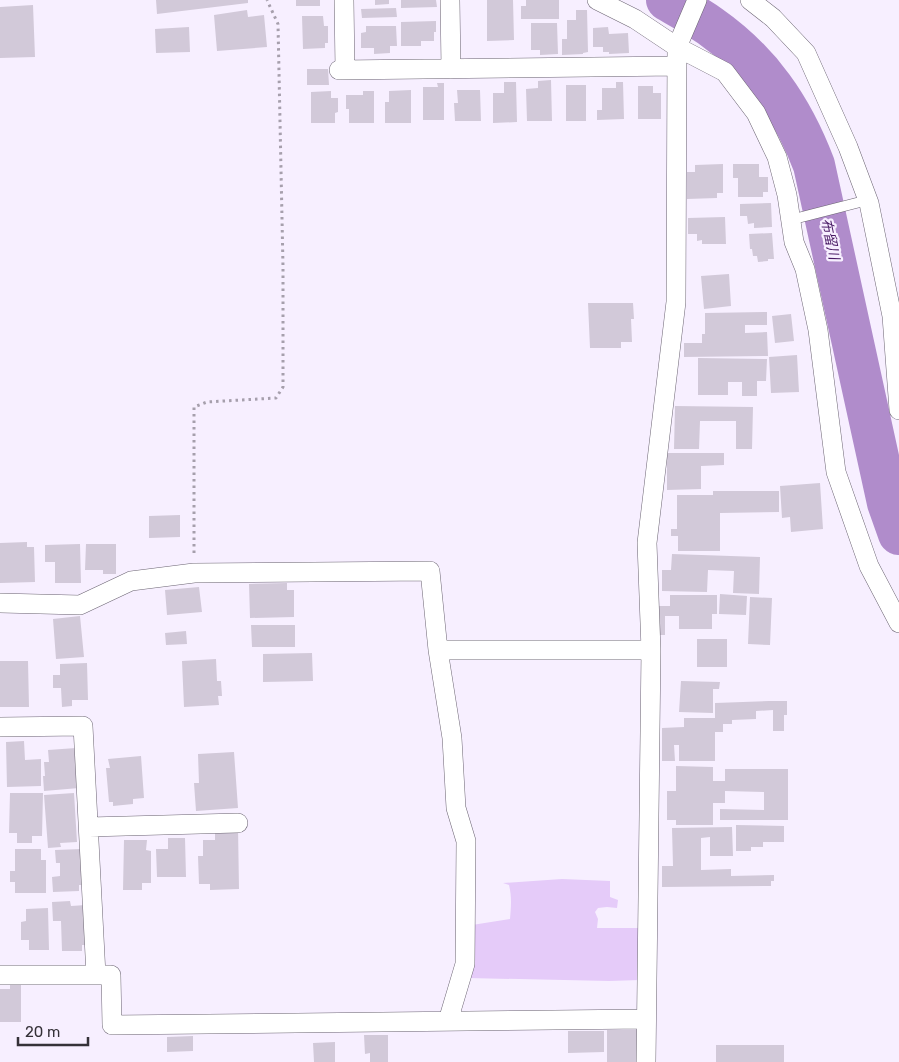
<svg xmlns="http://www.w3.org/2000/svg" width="899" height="1062" viewBox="0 0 899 1062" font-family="Rubik,'Noto Sans JP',sans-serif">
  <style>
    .green { fill: #e5cbf9 }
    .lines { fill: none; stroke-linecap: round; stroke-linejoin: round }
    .river { stroke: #b08ccb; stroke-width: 42 }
    .building { fill: #d2c9d9 }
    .service-casing { stroke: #6b6472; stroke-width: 11 }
    .minor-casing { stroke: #6b6472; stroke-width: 20 }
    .path { stroke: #a69fac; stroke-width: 3; stroke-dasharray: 2.5 4; stroke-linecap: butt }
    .service { stroke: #fff; stroke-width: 10 }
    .minor { stroke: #fff; stroke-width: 19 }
    .labels { text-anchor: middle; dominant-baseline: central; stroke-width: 4.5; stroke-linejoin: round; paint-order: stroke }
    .water-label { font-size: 14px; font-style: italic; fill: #481964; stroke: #f7efff }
  </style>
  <rect width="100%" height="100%" fill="#f7efff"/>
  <path class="green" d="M562,879l48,2v16l8,3 -1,8 -10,-1 -9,1 -3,4 3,7 -1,9h44l-1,52 -31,1 -141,-3 4,-53 38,-6c1,-12 2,-22 -1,-34l-6,-2z"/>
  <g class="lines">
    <path class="river" d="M667,0c14,8 29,16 43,26 50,35 82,81 104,139l74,338 11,31"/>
  </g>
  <path class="building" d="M156,0h92v3l-91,11z
    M296,0h24v6h-24z
    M375,0h14v4l-14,1z
    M401,0h35l1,7 -36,1z
    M487,0h26l1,40 -27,1z
    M526,0h33v19h-38v-13h5z
    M33,5l2,52 -35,1v-51z
    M396,8l1,9 -35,1 -1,-9z
    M247,10l1,7 16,-2 3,32 -50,4 -3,-36z
    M576,10h11l1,42 -5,1v1l-21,1v-16h5v-19h9z
    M302,16h21l1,10h4v17h-3v5l-22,1z
    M436,21v11h-2v9h-13v5h-20v-24z
    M531,23h26l1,31 -18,1v-5h-9z
    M366,26h30l1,20h-7v7l-16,1v-6h-13v-15l5,-1z
    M189,27l1,25 -34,1 -1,-24z
    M608,27l1,7 19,-1 1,20 -20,1v-2h-6v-5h-10v-19z
    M307,69h21l1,16h-22z
    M551,80l1,41h-25l-1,-32 12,-1v-7z
    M504,82h12l1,40 -24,1v-30h11z
    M616,82h7l1,37 -27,1v-10h5v-22h14z
    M437,83h7v37h-21v-33h15z
    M566,85h20v36h-20z
    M638,86h15v7h8v26h-23z
    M411,90v33h-26v-21h4v-11z
    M457,90h23l1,31h-26l-1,-18h4z
    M331,91v7h7v14l-3,1v10h-24v-31z
    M363,91h11v32h-25v-14h-3v-14h17z
    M723,164v29h-6v5l-30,1v-27h8v-7z
    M733,164h26v13h9v15h-5v5h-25v-19h-5z
    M771,203l1,24 -18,1v-5l-6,1 -1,-8h-7v-12z
    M725,217l1,27h-24v-4l-5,1v-7h-9v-16z
    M772,233l2,26h-6v2l-10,1 -1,-6h-4l-1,-7h-2l-1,-15z
    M729,274l2,32 -27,3 -3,-33z
    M588,303h45l1,16h-3l1,23h-11v6h-31z
    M767,312v13h-22v8l22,-1 1,24 -84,1v-14h18v-9h3v-21z
    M791,314l3,27 -19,2 -3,-27z
    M797,355l2,37 -28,1 -2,-36z
    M698,358l69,1 -1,22h-9v15h-15v-14h-14v13h-30z
    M675,406l78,1 -1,42h-16v-28h-36l-1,28h-25z
    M667,453h57v12l-23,1v23l-34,1z
    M820,483l3,46 -32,3 -1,-15 -8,1 -2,-32z
    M713,491h66v21l-59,1v38h-42v-15h-7v-7h6v-34h36z
    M180,515v22l-31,1v-22z
    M27,542v5h7l1,35 -35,1v-40z
    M80,544l1,39h-26v-21h-10v-17z
    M86,544h30v30h-13v-4h-18z
    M672,554l88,3 -1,37 -26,-1 1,-22 -26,-1 -1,22 -45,-1v-21h9z
    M287,583v7h7v27l-44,1 -1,-34z
    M199,587l3,25 -35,3 -2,-25z
    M720,594l27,2 -1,19 -27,-1z
    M670,595h47v19h-5v15h-33v-13h-14v19h-6v-29h11z
    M750,597l22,1 -2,47 -22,-1z
    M80,616l4,41 -28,2 -3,-40z
    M251,625h44v22h-43z
    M186,631l1,13 -21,1 -1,-12z
    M697,639h30v28h-30z
    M312,653l1,28 -50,1v-28z
    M216,659l1,22h4l1,15h-4l1,9 -35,2 -2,-46z
    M0,661h28l1,46h-29z
    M87,663l1,37h-16v6l-10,1 -1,-19h-8v-13h7v-11z
    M681,681l39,1 -1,7h-6v24l-34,-1z
    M769,701h18v14h-3v16h-11v-21l-17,1v8l-24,1v4h-9v8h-8v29h-36v-16h-5l1,16h-13v-33l22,-1v-9h31v-15z
    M24,741l1,19 16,-1v27l-34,1 -1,-45z
    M76,748l3,40 -35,3 -1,-15h2l-1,-14h5l-1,-12z
    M234,752l4,56 -42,3 -2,-28h5l-1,-29z
    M141,756l3,42 -11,1v5l-20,2v-4h-4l-3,-34h4l-2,-9z
    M676,766l37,1v14h12v-12h63v51h-68v-11l44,1v-18l-39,-1v12h-12v22h-37v-5h-9v-29h9z
    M10,793h33l-1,43h-10v7h-15v-10h-8z
    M74,793l3,49 -17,1 1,4 -13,1 -4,-53z
    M736,825l48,1v16h-21v5h-12v4h-15z
    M215,827h23l1,62 -29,1v-6h-11l-1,-28h5v-16h12z
    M732,827l1,29h-23v-19l-9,1v32l30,-1v7l43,-1v6h-3v5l-109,1v-21h11l-1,-38z
    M168,838h17l1,39h-29l-1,-28h12z
    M124,840h23l-1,10 5,1v32h-9v7h-19z
    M15,849h26v11h5v33h-31v-11h-5v-11h5z
    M82,849l1,36h-4v6l-26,1 -1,-15 8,-1v-13h-4l-1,-13z
    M70,901l1,5 15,-1 2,40h-6v6h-20l-1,-30h-8l-1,-19z
    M48,908l1,42h-20v-10h-8v-18l5,-1v-12z
    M10,985h11v37h-21v-33h10z
    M607,1030h30v32h-30z
    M568,1031h36v21l-36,1z
    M364,1035h24v27h-18v-9l-5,1z
    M193,1036v15l-26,1v-15z
    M335,1042v20h-21l-1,-19z
    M716,1045h68v17h-68z"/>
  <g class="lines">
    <g class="service-casing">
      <path id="service" d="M790,220l78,-20"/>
    </g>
    <g class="minor-casing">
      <path id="minor" d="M344,0l1,70
        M450,0l1,69
        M597,0l38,19 42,28 48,25 31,41 21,44 10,38 7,47 11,27 13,61 18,142 33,94 30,57
        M750,0l23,18 33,35 42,94 21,56 23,113 7,94
        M339,70l338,-4
        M0,603l80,2 51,-24 63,-8 236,-2 8,79h213
        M438,650l14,88 4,70 10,33 -1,123 -17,57
        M0,727l83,-1 13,249
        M89,827l149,-4
        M0,975h111l1,50 534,-6
        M646,1062l5,-412 -4,-107 29,-241 1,-255 20,-47"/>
    </g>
    <path class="path" d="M194,553v-146l13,-5 69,-4 7,-11v-120l-5,-243 -11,-24"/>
    <use href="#service" class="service"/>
    <use href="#minor" class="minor"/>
  </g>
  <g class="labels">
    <g class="water-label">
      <text transform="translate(830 239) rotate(78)">布留川</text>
    </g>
  </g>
  <path d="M18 1037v8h70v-8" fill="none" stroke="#353138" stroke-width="2.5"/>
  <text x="25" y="1037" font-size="15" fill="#353138" stroke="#f7efff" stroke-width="4" paint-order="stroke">20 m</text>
</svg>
